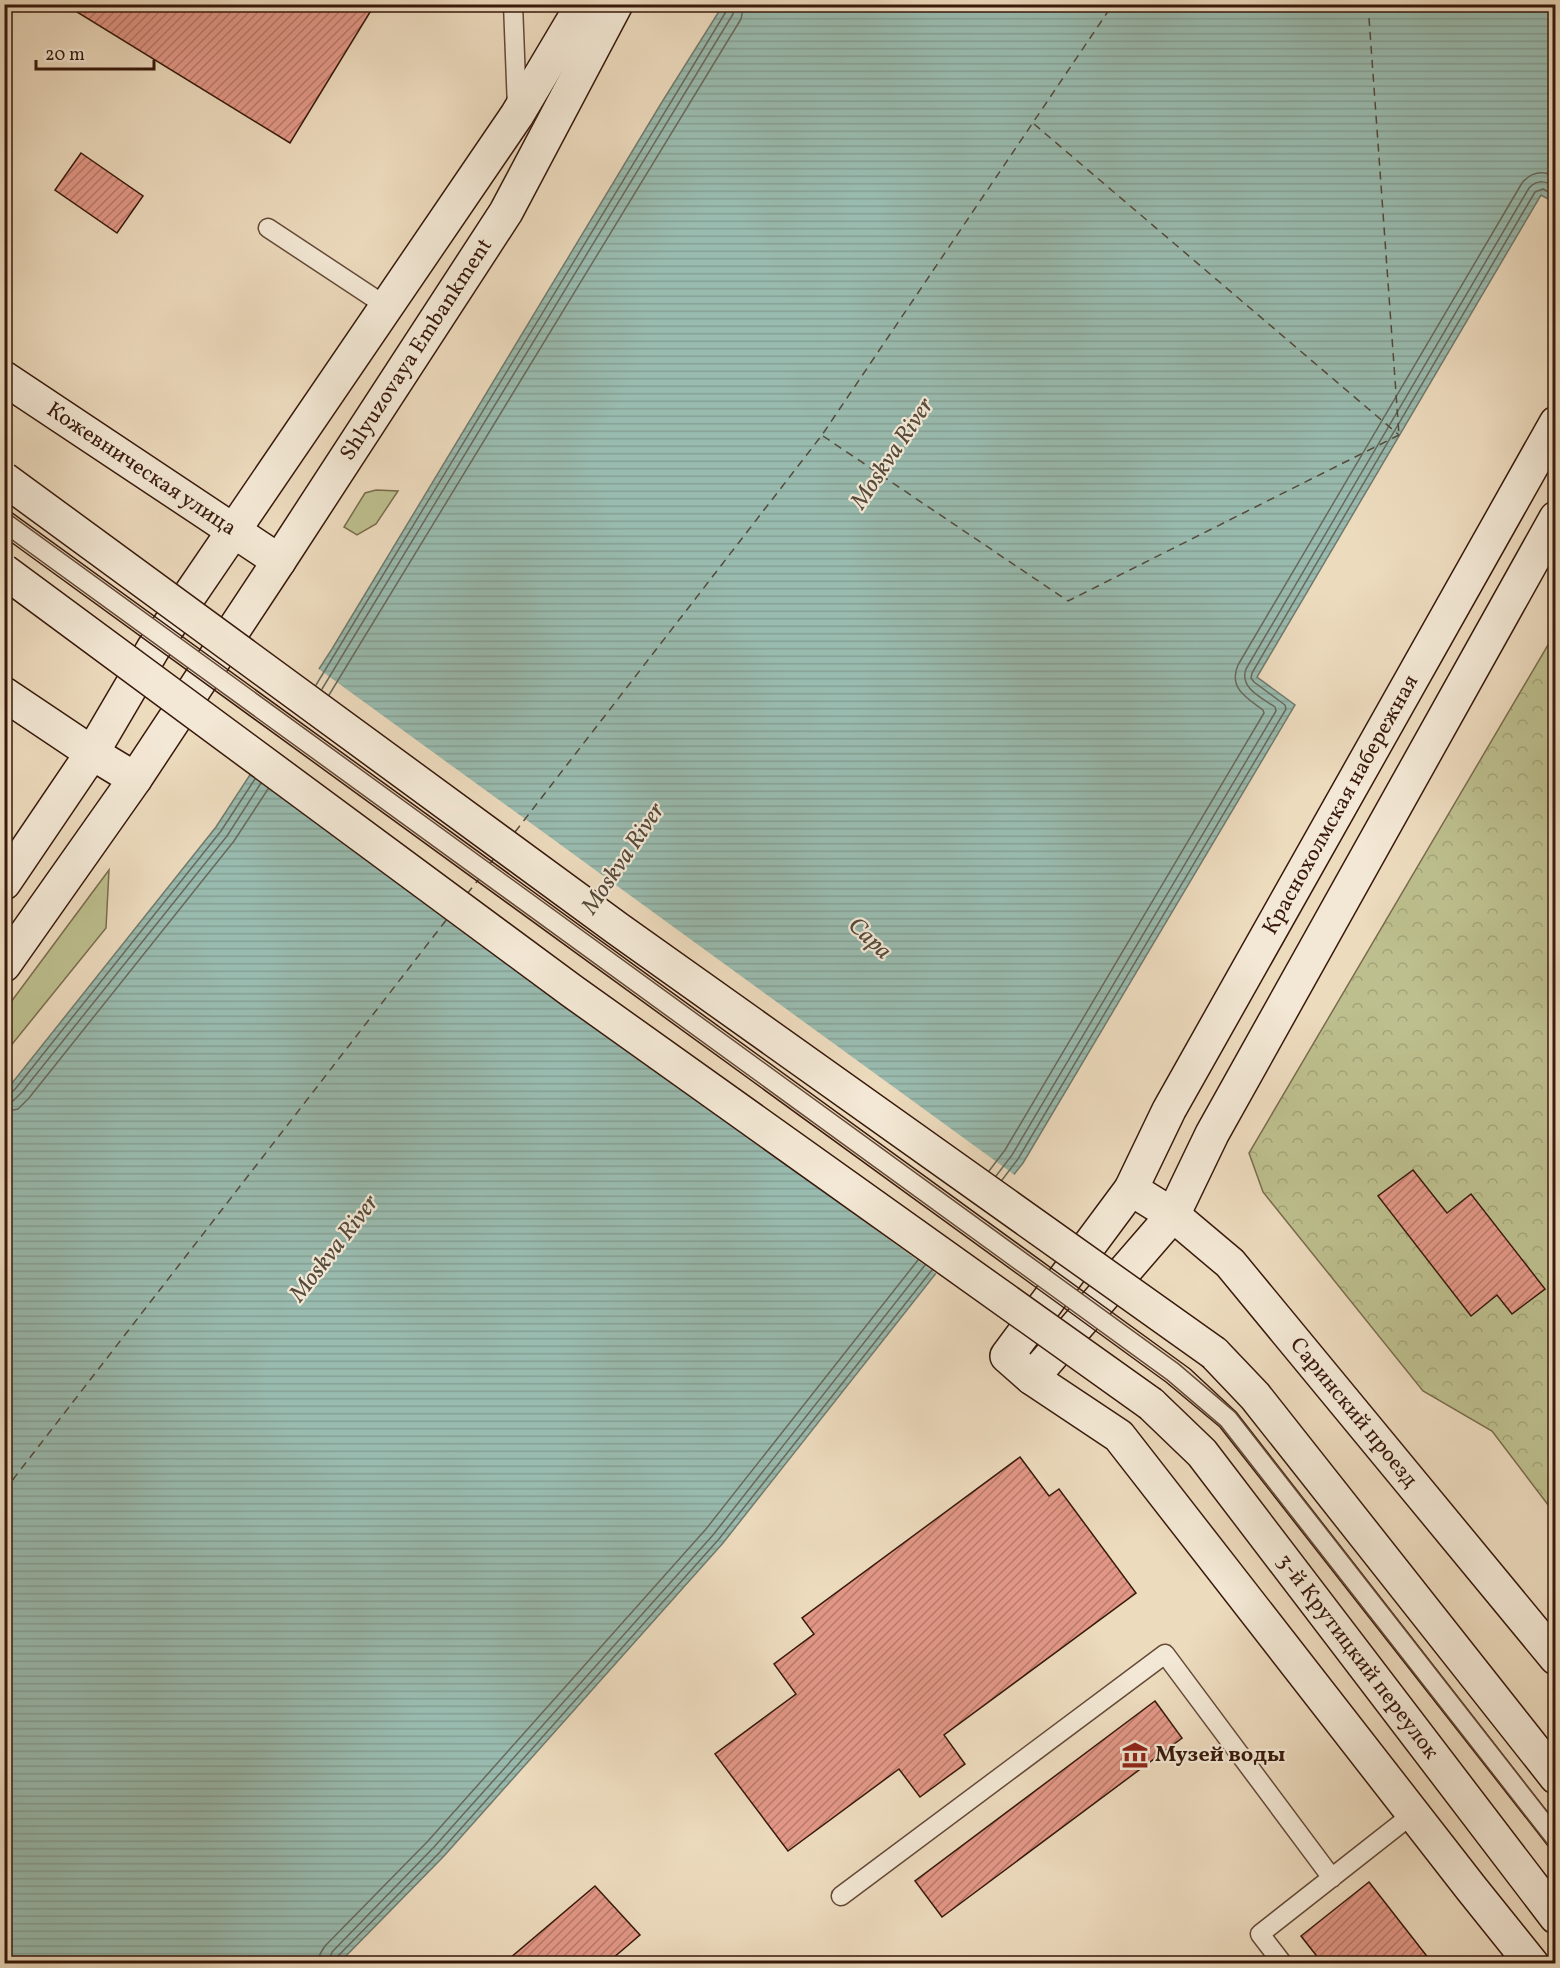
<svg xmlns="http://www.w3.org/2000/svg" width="1560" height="1968" viewBox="0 0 1560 1968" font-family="Vollkorn,serif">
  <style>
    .grass { fill: #bdbf8e; stroke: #7a6c4c; stroke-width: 1.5 }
    .park { fill: url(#park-crowns); stroke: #7a6c4c; stroke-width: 1.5 }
    .water { fill: url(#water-rules); stroke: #727a6d; stroke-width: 1.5 }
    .pier { fill: #eddbbe }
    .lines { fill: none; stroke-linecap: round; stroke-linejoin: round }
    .shore { stroke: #686a5d; stroke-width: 1.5 }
    .ferry { stroke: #554a3c; stroke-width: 1.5; stroke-dasharray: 8 6; stroke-linecap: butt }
    .building { fill: url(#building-hatch); stroke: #38190b; stroke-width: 1.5 }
    .lane-casing { stroke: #654a38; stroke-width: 21 }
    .secondary-casing { stroke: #38190b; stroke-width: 36 }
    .lane { stroke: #f3e8d5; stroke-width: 18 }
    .secondary { stroke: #f3e8d5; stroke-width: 33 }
    .tram { stroke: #38190b; stroke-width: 1.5 }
    .lane-bridge-casing { stroke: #654a38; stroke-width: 21; stroke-linecap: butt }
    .secondary-bridge-casing { stroke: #38190b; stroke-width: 36; stroke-linecap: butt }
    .lane-bridge { stroke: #f3e8d5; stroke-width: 18 }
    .secondary-bridge { stroke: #f3e8d5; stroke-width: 33 }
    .labels { text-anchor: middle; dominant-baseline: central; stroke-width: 4.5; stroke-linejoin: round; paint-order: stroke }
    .street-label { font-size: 22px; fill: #38190b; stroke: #f3e8d5 }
    .poi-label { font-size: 22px; font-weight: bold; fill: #38190b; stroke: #f3e8d5; text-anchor: start }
    .water-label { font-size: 24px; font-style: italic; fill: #554a3c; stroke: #f3e8d5 }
  </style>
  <defs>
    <pattern id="park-crowns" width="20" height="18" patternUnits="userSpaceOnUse" patternTransform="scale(1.5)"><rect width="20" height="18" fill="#bdbf8e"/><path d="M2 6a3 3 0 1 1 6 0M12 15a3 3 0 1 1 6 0" fill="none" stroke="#a3a479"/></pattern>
    <pattern id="water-rules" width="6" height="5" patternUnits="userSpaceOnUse" patternTransform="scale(1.5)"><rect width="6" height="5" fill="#99bbaf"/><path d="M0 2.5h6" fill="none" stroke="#85a095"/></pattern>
    <pattern id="building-hatch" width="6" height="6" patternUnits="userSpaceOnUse" patternTransform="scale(1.5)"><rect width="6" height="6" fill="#e29786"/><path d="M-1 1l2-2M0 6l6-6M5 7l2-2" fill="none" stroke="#b87a6c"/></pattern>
  </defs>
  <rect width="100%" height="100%" fill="#eddbbe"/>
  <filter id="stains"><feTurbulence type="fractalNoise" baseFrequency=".00333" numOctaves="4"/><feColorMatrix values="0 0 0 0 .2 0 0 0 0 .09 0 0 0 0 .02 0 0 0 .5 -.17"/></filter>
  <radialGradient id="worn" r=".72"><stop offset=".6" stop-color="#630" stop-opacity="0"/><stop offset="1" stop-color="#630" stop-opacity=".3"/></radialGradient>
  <path class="grass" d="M376,490l22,1 -22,33 -19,11 -13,-8 21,-34z
    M109,870l-3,58 -101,125v-43z"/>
  <path class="park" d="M1555,633v881l-63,-83 -69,-40 -160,-199 -14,-39z"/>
  <path class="water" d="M723,5h832v198l-14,-8 -284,482 38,28 -272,458 -300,380 -279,313 -105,107 -334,1v-872l211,-265 116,-178 330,-547z"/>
  <path class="pier" d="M316,667l700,509 -78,99 -690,-502z"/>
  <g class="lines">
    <path class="shore" d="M316,685l411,-675 1,-6
      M322,689l411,-675 2,-10
      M329,695l412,-676 3,-15
      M4,1096l6,-2 6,-6 205,-257 34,-52
      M4,1103l9,-2 9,-9 205,-256 34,-53
      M4,1112l14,-3 11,-11 205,-257 34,-52
      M989,1171l16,-21 259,-437 -1,-3c-16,-12 -35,-22 -25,-45l284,-482c9,-11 21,-13 34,-6
      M996,1176l16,-21 264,-444 -1,-4c-13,-9 -36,-19 -29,-38l283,-481c9,-9 17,-7 27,-1
      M1002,1180l16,-21 268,-450 -1,-4 -31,-23 -3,-4 1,-5 283,-481 8,-3 13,7
      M319,1964l1,-10 5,-8 103,-105 278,-312 212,-269
      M328,1964l4,-12 102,-105 279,-312 212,-270
      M335,1964l2,-7 103,-105 279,-313 213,-269"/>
    <path class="ferry" d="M1368,4l31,431
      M1034,124l365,311
      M823,436l245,165 331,-166
      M515,832l307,-397 291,-431
      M489,865l6,-8
      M467,894l12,-15
      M4,1491l443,-572"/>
  </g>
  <path class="building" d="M64,4h311l-85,139z
    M81,153l62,43 -26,37 -62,-43z
    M1413,1170l34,43 24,-19 74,95 -33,25 -15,-19 -26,21 -93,-120z
    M1020,1457l29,39 10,-7 77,104 -192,142 21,29 -45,33 -21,-28 -111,82 -73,-97 81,-60 -22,-30 40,-30 -12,-16z
    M1155,1701l27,37 -240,179 -27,-36z
    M1369,1882l64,82h-110l-22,-28z
    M595,1886l45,49 -34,29h-103z"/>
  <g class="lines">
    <g class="lane-casing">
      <path id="lane" d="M513,4l4,104
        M268,228l118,78
        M841,1896l324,-242 167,224
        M1283,1964l-23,-30 154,-121"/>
    </g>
    <g class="secondary-casing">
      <g id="secondary">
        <path id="s1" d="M4,378l275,183"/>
        <path d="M4,694l88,59 43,26"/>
        <path d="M4,883l88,-130 61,-104 364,-534 66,-111"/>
        <path id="s2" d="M4,965l131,-186 144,-218 227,-349 110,-208"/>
        <path id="s3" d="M1131,1189l42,26 57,48 326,395"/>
        <path d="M1214,1353l41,43 301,381"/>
        <path d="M1032,1378l141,-163 39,-81 344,-616"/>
        <path id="s4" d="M1151,1404l51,49 354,464"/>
        <path id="s5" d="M1532,1964l-61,-76 -352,-452 -87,-58 -25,-22 124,-167 38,-79 387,-687"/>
      </g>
    </g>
    <use href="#lane" class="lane"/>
    <use href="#secondary" class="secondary"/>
    <path class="tram" d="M4,507l1186,862 46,43 320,411
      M4,537l1162,845 54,45 336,429"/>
    <g class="lane-bridge-casing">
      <path id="lane-bridge" d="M4,522l1169,850 55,47 328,420"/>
    </g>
    <g class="secondary-bridge-casing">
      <path id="secondary-bridge" d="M4,479l614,450 596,424
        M4,571l568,420 579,413"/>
    </g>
    <use href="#lane-bridge" class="lane-bridge"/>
    <use href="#secondary-bridge" class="secondary-bridge"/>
  </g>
  <defs>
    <g id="museum-bare" transform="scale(2.07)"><path d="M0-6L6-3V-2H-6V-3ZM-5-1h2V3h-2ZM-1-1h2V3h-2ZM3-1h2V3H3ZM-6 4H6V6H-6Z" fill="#8f2418" stroke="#f3e8d5" stroke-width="2.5" paint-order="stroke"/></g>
  </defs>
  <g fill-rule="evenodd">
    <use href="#museum-bare" x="1135" y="1755"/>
  </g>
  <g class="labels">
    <g class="street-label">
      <text stroke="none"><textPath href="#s2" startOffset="741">Shlyuzovaya Embankment</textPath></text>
      <text stroke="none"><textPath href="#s1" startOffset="165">Кожевническая улица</textPath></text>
      <text stroke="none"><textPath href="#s5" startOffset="1454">Краснохолмская набережная</textPath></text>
      <text stroke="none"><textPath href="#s3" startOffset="318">Саринский проезд</textPath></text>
      <text stroke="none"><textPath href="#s4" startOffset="327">3-й Крутицкий переулок</textPath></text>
    </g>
    <g class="poi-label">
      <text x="1155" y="1755">Музей воды</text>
    </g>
    <g class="water-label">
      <text transform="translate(893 454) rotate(-56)">Moskva River</text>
      <text transform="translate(624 859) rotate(-56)">Moskva River</text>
      <text transform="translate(869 939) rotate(43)">Сара</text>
      <text transform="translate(335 1249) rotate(-52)">Moskva River</text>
    </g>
  </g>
  <rect width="1560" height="1968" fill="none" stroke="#eddbbe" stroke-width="24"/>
  <rect x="6" y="6" width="1548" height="1956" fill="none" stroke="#38190b" stroke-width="3"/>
  <rect x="12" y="12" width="1536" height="1944" fill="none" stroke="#38190b" stroke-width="1.5"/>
  <path d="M36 60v9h118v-9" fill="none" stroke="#38190b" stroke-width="3"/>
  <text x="45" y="60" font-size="18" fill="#38190b" stroke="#f3e8d5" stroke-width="4.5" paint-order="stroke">20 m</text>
  <rect width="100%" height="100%" filter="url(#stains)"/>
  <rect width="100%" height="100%" fill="url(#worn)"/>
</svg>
